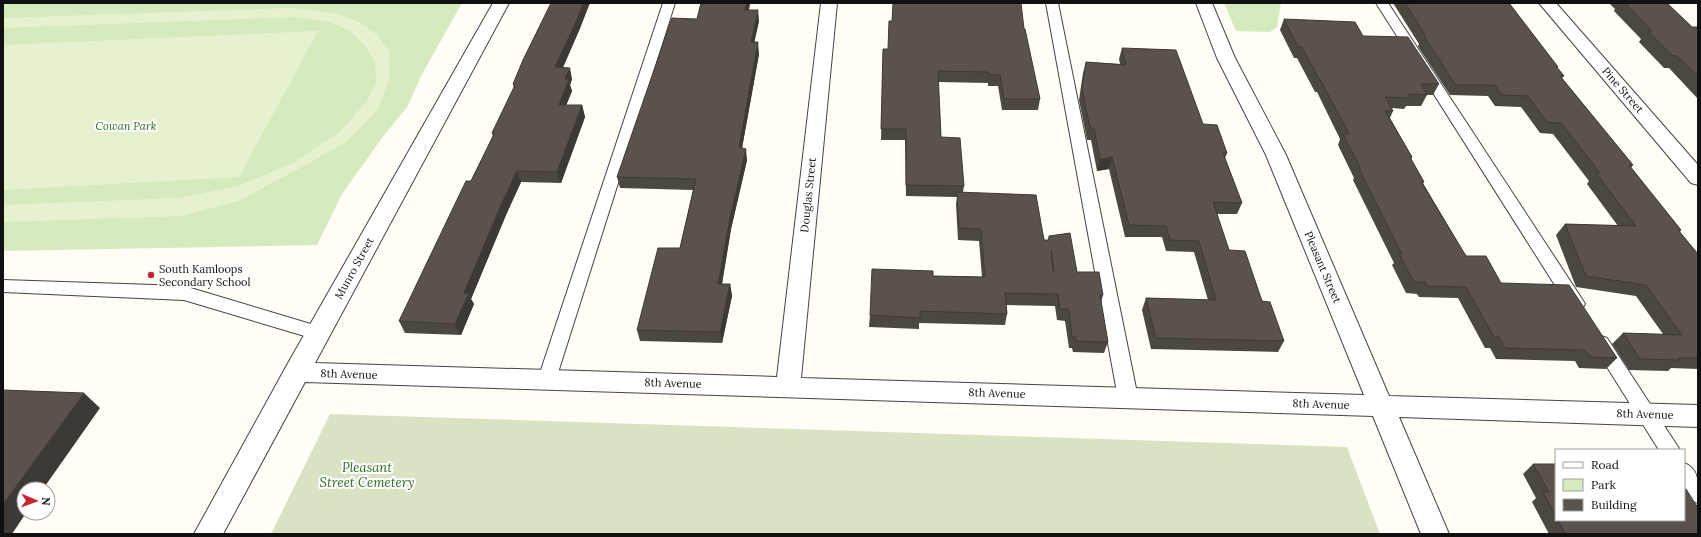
<svg xmlns="http://www.w3.org/2000/svg" width="1701" height="537" viewBox="0 0 1701 537" font-family="Lora,serif">
  <style>
    .green { fill: #d5ebbd }
    .cemetery { fill: #d9e3c4 }
    .pitch { fill: #e6f2cf }
    .lines { fill: none; stroke-linecap: round; stroke-linejoin: round }
    .service-casing { stroke: #444; stroke-width: 2 }
    .minor-casing { stroke: #444; stroke-width: 2 }
    .service { fill: #fff; fill-rule: evenodd }
    .minor { fill: #fff; fill-rule: evenodd }
    .wall { fill: #4d4742 }
    .shaded-wall { fill: #3f3936 }
    .building { fill: #5a524d; stroke: #3f3936; fill-rule: evenodd }
    .poi-dot { fill: #c4262e; stroke: #fff; stroke-width: 1.5 }
    .labels { text-anchor: middle; dominant-baseline: central; stroke-width: 4; stroke-linejoin: round; paint-order: stroke }
    .street-label { font-size: 11px; fill: #111; stroke: #fff }
    .park-label { font-size: 11px; font-style: italic; fill: #2f6b1f; stroke: #fff }
    .poi-label { font-size: 11px; fill: #111; stroke: #fff; text-anchor: start }
    .near-park-label { font-size: 13px; font-style: italic; fill: #2f6b1f; stroke: #fff }
  </style>
  <rect width="100%" height="100%" fill="#fffdf5"/>
  <path class="green" d="M3,3h459l-41,73 -13,30 -23,28 -43,60 -25,51 -314,6z
    M1224,3h57l-4,24 -7,5 -34,-1z"/>
  <path class="cemetery" d="M330,414l1017,33 33,87h-1109z"/>
  <path class="pitch" d="M292,8l46,6 23,9 16,12 12,16 1,26 -12,32 -32,33 -46,26 -62,33 -57,15 -178,6v-17l176,-7 59,-12 55,-23 48,-32 25,-29 10,-19 -1,-21 -12,-19 -15,-13 -21,-9 -31,-4 -293,11v-10z
    M318,31l-79,146 -236,13v-145z"/>
  <g class="lines">
    <g class="service-casing">
      <path id="service" d="M663,3h12l-119,376 -2,5 -7,3 -7,-3 -2,-5z
        M1046,3h12l80,395 -3,6 -7,2 -7,-2 -3,-6z
        M1376,3h12l194,296 3,5 -3,5 -6,2 -6,-2z
        M3,280l181,6 140,42 3,5 -3,5 -6,2 -134,-40 -181,-8z
        M1601,336l6,2 73,112h-21l-67,-107 3,-5z
        M1684,463c17,6 14,24 14,40 -18,-6 -14,-24 -14,-40z"/>
    </g>
    <g class="minor-casing">
      <path id="minor" d="M493,3h16l-194,360 462,14 44,-374h16l-36,375 563,17 -98,-240 -49,-97 -21,-55h16l23,55 51,97 103,241 309,9v22l-299,-10 50,117h-28l-48,-118 -1068,-34 -82,152h-29l93,-169z
        M1539,3h17l142,162v20l-7,-2z"/>
    </g>
    <use href="#service" class="service"/>
    <use href="#minor" class="minor"/>
  </g>
  <path class="wall" d="M701,3h49l-1,7 10,11 -5,21 5,12 -17,94 5,12 -16,69 -9,55h8l2,12 -10,47 -82,-2 -3,-11 43,-82 13,-58 -73,-2 -3,-11 80,-158z
    M1393,3h116l49,64 -1,1 7,8 -2,2 71,87 -2,3 50,62 -1,2 18,22v115l-27,-1 -3,3 -39,-1 -17,-26 11,-11 40,1 -27,-38 -60,-9 -20,-52 9,-11 53,2 -31,-42 2,-3 -36,-47 -13,-1 -19,-26 -26,-1 -7,-10 -38,-1 -31,-47 -1,-2 1,-2z
    M1609,3h58l25,24h6v72l-29,-31h-5l-25,-26 2,-3 -27,-28 1,-2z
    M1284,19l79,17 76,48 -6,11h-6l-6,11h-15l-2,3 -12,-1 1,3 -3,7 22,39 -1,3 13,22 -1,1 43,73 35,27 116,75 -11,11 -27,-1 -4,-7 -79,-2 -6,-11h-5l-27,-50 -39,-1 -2,-3 -11,-1 -14,-28 2,-2 -41,-83 1,-2 -16,-33 2,-6 -23,-47h-2l-18,-34h-3l-14,-28z
    M581,26l-18,41 9,12 -2,6 2,6 -6,14h16l3,12 -24,66 -40,-1 -15,33 -35,84 3,5 -13,31 -56,-2 -6,-12 72,-140 22,-44 -1,-4 22,-45 -1,-4z
    M1024,29l16,70 -2,11h-36l-4,-24h-10v-3l-50,-1 3,55 23,49 -1,6 81,48h4l1,-4 28,36 26,23 -2,8 7,39 -4,11 -31,-1 -1,-4h-3l-4,-27 -8,-1 -2,-14 -49,-1 1,9 -2,11 -86,-2v6l-50,-2 1,-12 63,-39 49,1 -3,-36 -21,-1 -2,-36 1,-7 -51,-1 -1,-56h-24l2,-91h5z
    M1122,48l81,76 24,29 -2,5 17,45 -5,11h-20l12,36 33,51 22,40 -6,11 -127,-3 -9,-39 4,-12 62,2 -14,-48 -28,-1 -4,-14h-37l-16,-68 -12,2 -6,-31h-4l-8,-40 4,-27 3,-11 34,2 -1,-5z
    M1533,464h23v56h128l14,14h-149l-17,-32 4,-4 -13,-24z"/>
  <path class="shaded-wall" d="M583,3h7l-9,23 -23,53 -3,-12z
    M747,3h3l-4,18 -1,-11z
    M758,10l1,11 -7,32 -1,-11z
    M758,42l1,12 -19,105 -1,-12z
    M570,68l2,11 -2,6 2,6 -10,25 -3,-11 6,-26z
    M582,105l3,12 -24,66 -4,-11z
    M746,149l1,11 -16,69 -11,66 -2,-11 12,-66z
    M1112,157l-3,12 -12,2 3,-11z
    M517,171l4,11 -15,33 -35,84 3,5 -13,31 -6,-11 9,-31 38,-90z
    M730,284l2,12 -10,47 -2,-11z
    M84,393l16,15 -57,81h-19v24h2l-14,21h-9v-30z"/>
  <path class="building" d="M551,3h32l-4,12 -24,52 15,1 -5,11h4l-10,26h23l-25,67 -40,-1 -15,32 -38,90h5l-14,31 -56,-3 67,-140h5l23,-47 -2,-1 23,-48 -2,-1 10,-24z
    M701,3h46l-2,7h13l-7,32h7l-19,105 7,2 -16,69 -12,66h12l-10,48 -83,-2 21,-82h22l16,-69 -79,-2 55,-159 25,1z
    M893,3h128l3,26h1l15,70h-36l-4,-24h-10l-1,-3 -51,-1 3,66 19,1 4,48 -58,-1v-56h-25l2,-80h5l1,-28h3z
    M1405,3h104l49,64 -2,-1 8,10h-4l73,89h-4l52,65h-3l20,24v104h-20l2,2 -40,-1 -17,-26 59,2 -36,-50 -60,-9 -21,-52 71,2 -40,-53h4l-39,-50 -14,-1 -19,-26 -26,-1 -7,-10h-39l-31,-47 -1,-3h1z
    M1625,3h42l25,24h6v50l-21,-21h-4l-25,-25h4z
    M1284,19l71,3 8,14 45,1 31,47h-18l6,11 -18,-1 1,4 -25,-1 8,14h-8l27,46h-2l14,25h-3l45,74h20l15,27 68,2 48,73 -27,-1 -5,-7 -80,-2 -6,-11h-5l-28,-50 -39,-1 -2,-4h-11l-15,-28h3l-43,-85h2l-18,-35h6l-28,-53h-1l-18,-34h-4z
    M1122,48l54,2 27,74 14,1 10,28h-4l19,50 -29,-1 16,48 16,1 17,50 8,1 14,39 -128,-3 -10,-40 70,2 -17,-59 -29,-1 -4,-14 -37,-1 -17,-68 -12,3 -6,-32h-4l-8,-39 4,-27 40,3z
    M957,192l79,3 8,45h5v-4l21,-3 7,39h22l4,23h-3l8,47 -32,-1v-4h-4l-3,-28h-9l-2,-15 -53,-1 2,21 -87,-3v7l-50,-3 2,-46 61,2v5l52,1 -4,-48 -22,-1zM1051,250l3,21h-1z
    M3,390l81,3 -81,111z
    M1533,464h23v53l-13,-25h6z
    M1684,489h2l12,19v26h-133l-7,-14h126z"/>
  <circle class="poi-dot" cx="151" cy="275" r="4"/>
  <g class="labels">
    <g class="street-label">
      <text transform="translate(1623 90) rotate(49)">Pine Street</text>
      <text transform="translate(808 195) rotate(-84)">Douglas Street</text>
      <text transform="translate(1323 267) rotate(67)">Pleasant Street</text>
      <text transform="translate(354 268) rotate(-61)">Munro Street</text>
      <text transform="translate(349 374) rotate(2)">8th Avenue</text>
      <text transform="translate(673 383) rotate(2)">8th Avenue</text>
      <text transform="translate(997 393) rotate(2)">8th Avenue</text>
      <text transform="translate(1321 404) rotate(2)">8th Avenue</text>
      <text transform="translate(1645 414) rotate(2)">8th Avenue</text>
    </g>
    <g class="park-label">
      <text x="126" y="126">Cowan Park</text>
    </g>
    <g class="poi-label">
      <text x="159" y="269">South Kamloops<tspan x="159" dy="13">Secondary School</tspan></text>
    </g>
    <g class="near-park-label">
      <text x="367" y="467">Pleasant<tspan x="367" dy="15">Street Cemetery</tspan></text>
    </g>
  </g>
  <rect width="1701" height="537" fill="none" stroke="#111111" stroke-width="8"/>
  <rect x="1555" y="449" width="130" height="72" fill="#ffffff" stroke="#a0a0a0"/>
  <rect x="1563" y="462" width="20" height="6" fill="#ffffff" stroke="#a0a0a0"/>
  <text x="1591" y="469" font-size="12" fill="#111111">Road</text>
  <rect x="1563" y="479" width="20" height="12" fill="#d5ebbd" stroke="#a0a0a0"/>
  <text x="1591" y="489" font-size="12" fill="#111111">Park</text>
  <rect x="1563" y="499" width="20" height="12" fill="#5a524d" stroke="#a0a0a0"/>
  <text x="1591" y="509" font-size="12" fill="#111111">Building</text>
  <g transform="translate(36 501) rotate(92)"><circle r="19" fill="#ffffff" stroke="#a0a0a0"/>
  <path d="M0-3L7 15L0 10L-7 15Z" fill="#c4262e"/>
  <text y="-6" font-size="11" font-weight="bold" text-anchor="middle" fill="#111111">N</text>
  </g>
</svg>
